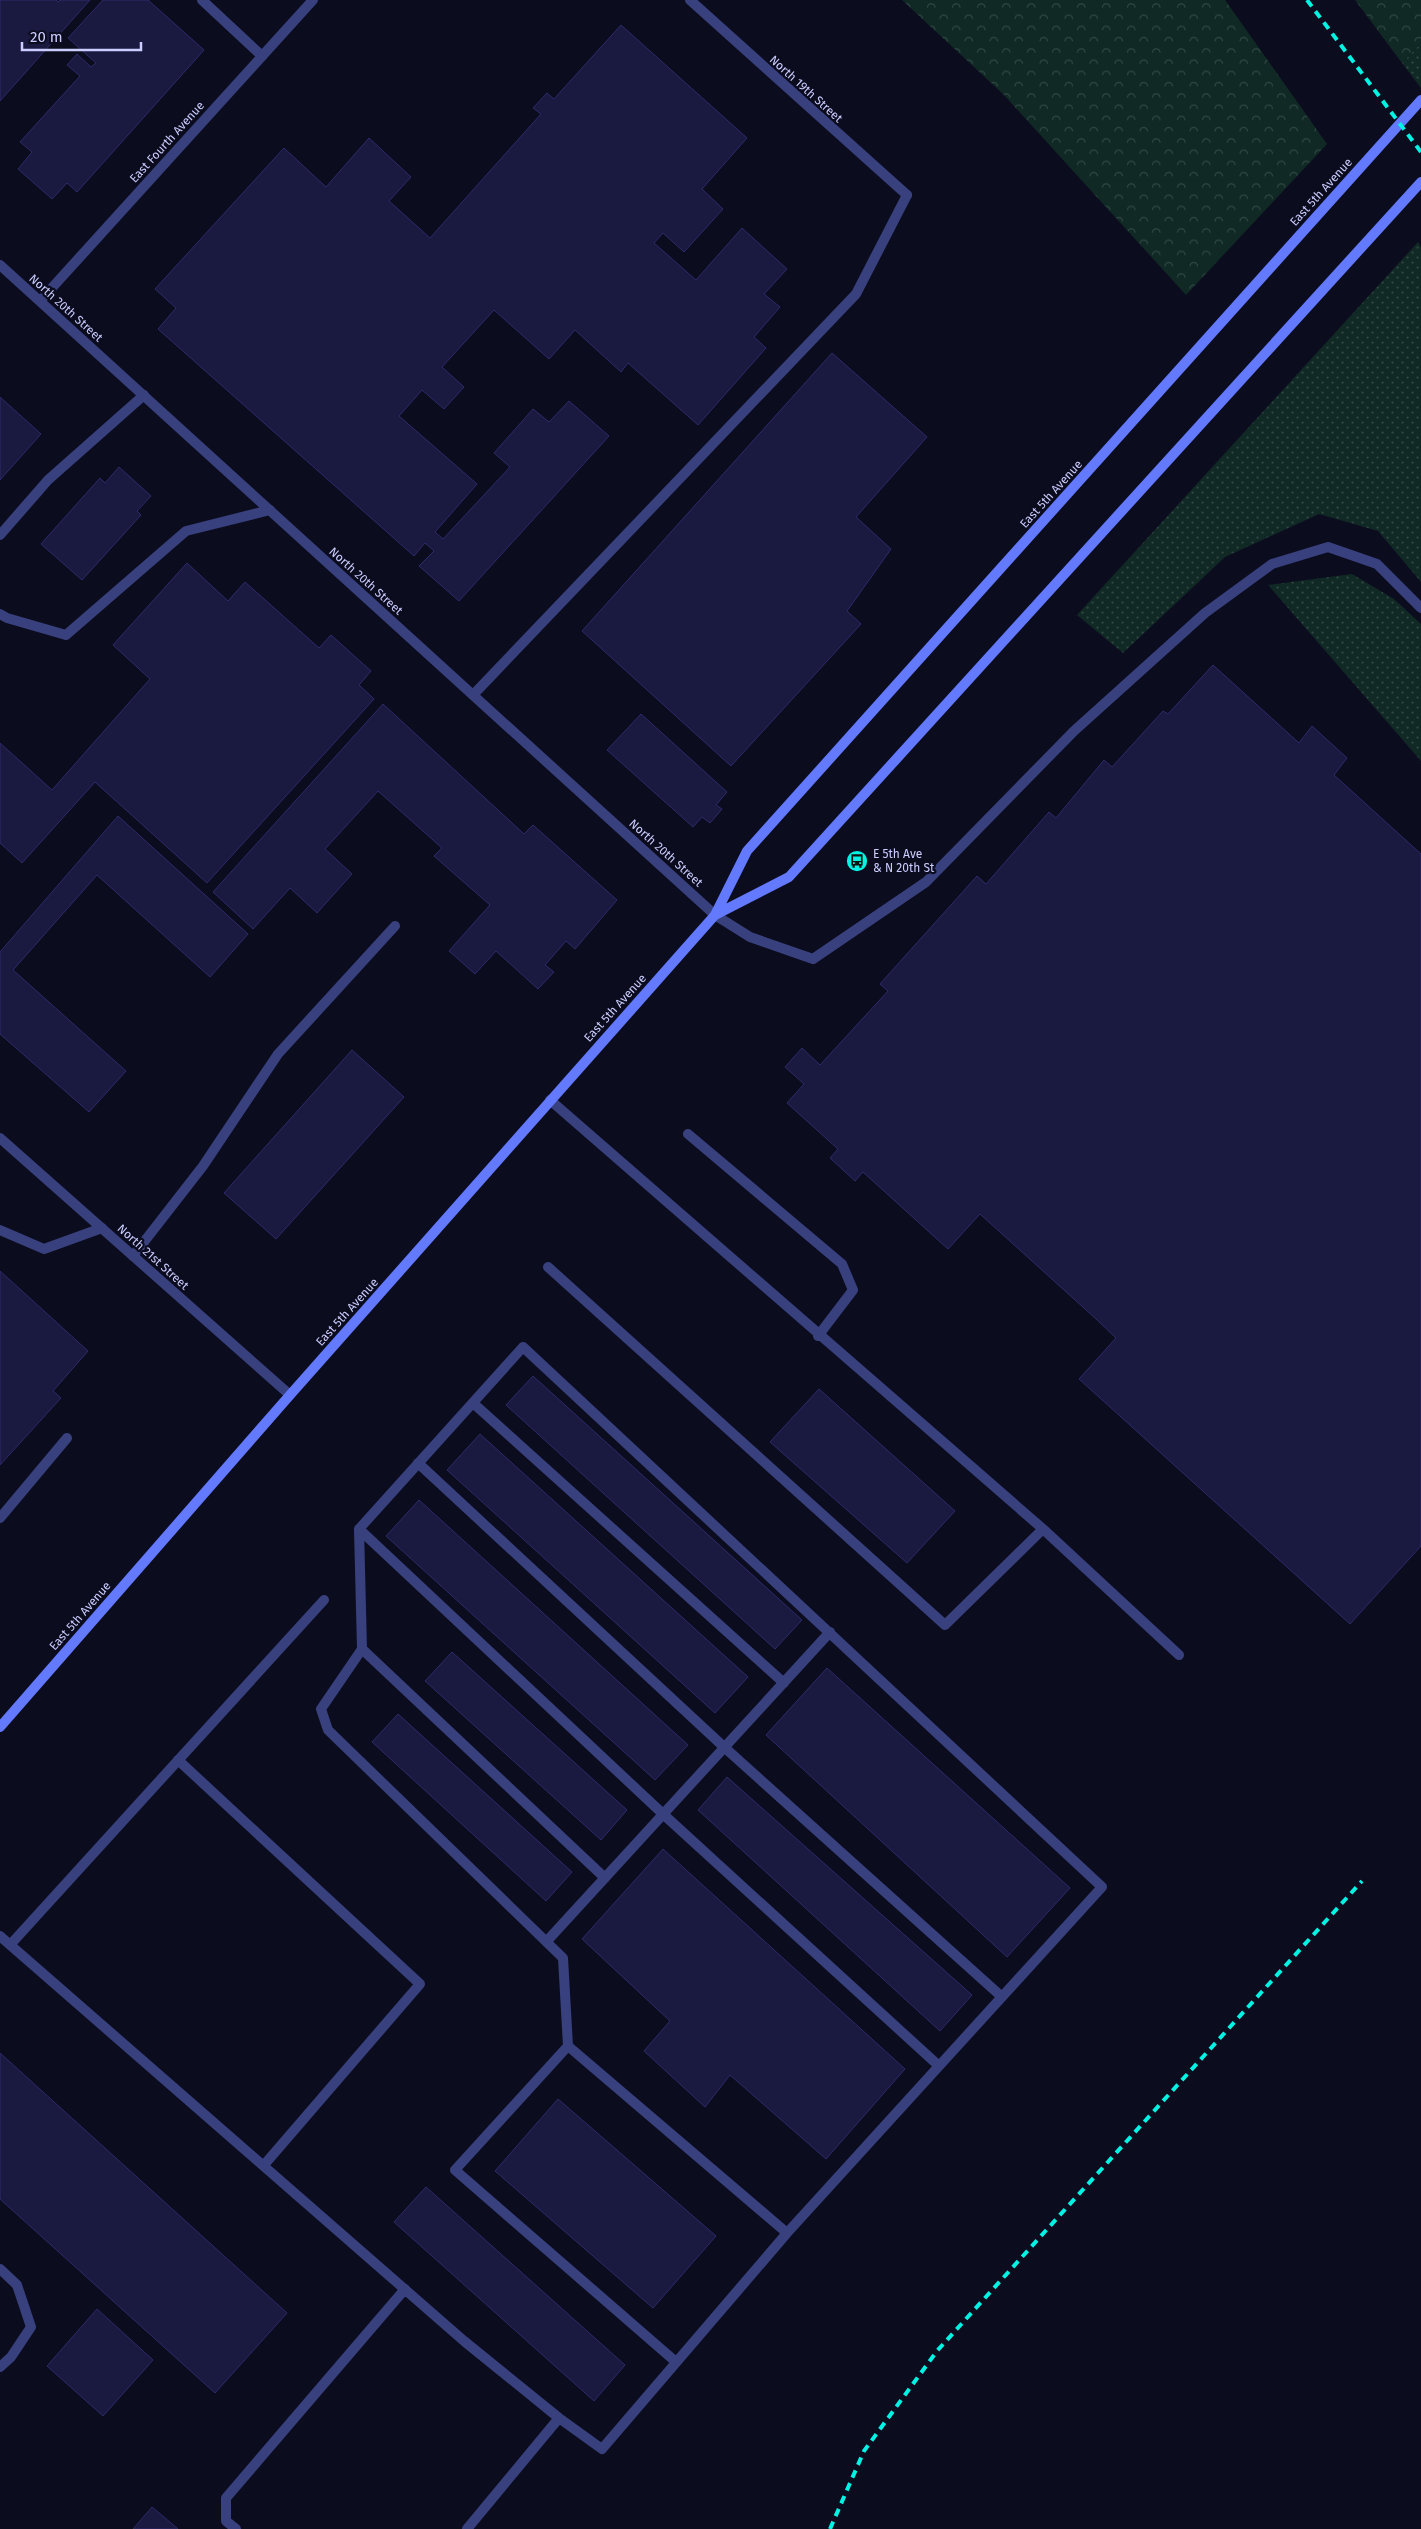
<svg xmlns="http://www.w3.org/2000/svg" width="1421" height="2529" viewBox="0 0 1421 2529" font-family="'Fira Sans',sans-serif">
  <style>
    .grass { fill: url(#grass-dots) }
    .forest { fill: url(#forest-crowns) }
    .building { fill: #1a1940; stroke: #2d2b6b }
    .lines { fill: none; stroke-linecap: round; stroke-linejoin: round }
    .lane { stroke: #38417e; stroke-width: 10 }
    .street { stroke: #38417e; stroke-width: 10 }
    .secondary { stroke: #6379fe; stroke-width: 10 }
    .rail { stroke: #02f3e3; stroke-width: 4; stroke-dasharray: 8 6; stroke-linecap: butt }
    .labels { text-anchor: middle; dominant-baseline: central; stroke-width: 4.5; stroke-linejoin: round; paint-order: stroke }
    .street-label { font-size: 12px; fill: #cbcdff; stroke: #0c0c1f }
    .poi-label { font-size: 12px; fill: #cbcdff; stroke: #0c0c1f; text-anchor: start }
  </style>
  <defs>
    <pattern id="grass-dots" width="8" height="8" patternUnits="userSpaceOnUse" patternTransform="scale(1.25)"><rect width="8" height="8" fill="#102924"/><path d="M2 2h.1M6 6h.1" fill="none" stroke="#314745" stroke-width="1.8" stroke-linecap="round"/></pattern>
    <pattern id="forest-crowns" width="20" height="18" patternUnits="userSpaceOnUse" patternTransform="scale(1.25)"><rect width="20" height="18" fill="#102924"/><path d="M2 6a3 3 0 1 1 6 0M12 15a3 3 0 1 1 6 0" fill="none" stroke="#314745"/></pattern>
  </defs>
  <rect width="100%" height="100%" fill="#0c0c1f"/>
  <path class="grass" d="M1421,43v45l-19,-25z
    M1418,242l3,5v335l-43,-51 -59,-17 -94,43 -102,96 -46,-38z
    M1352,574l42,25 27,25v137l-153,-176z"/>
  <path class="forest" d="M902,0h323l102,144 -141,151 -182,-200z
    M1355,0h66v43l-19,20z"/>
  <path class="building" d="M0,0h56l2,2 2,-2h30l-90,101z
    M103,0h45l56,50 -127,142 -10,-9 -15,16 -34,-30 14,-17 -12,-10 60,-66 -13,-11 10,-11 14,13 5,-4 -28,-25z
    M621,25l126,113 -45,51 21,20 -39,43 -21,-19 -9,10 42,37 46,-52 45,41 -23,25 16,13 -26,30 12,11 -68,77 -70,-62 -7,9 -46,-42 -26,29 -55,-49 -52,57 22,20 -20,22 -22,-19 -23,26 78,68 -42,48 8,7 67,-72 -16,-14 39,-44 16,13 20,-21 40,35 -150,165 -40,-35 15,-15 -9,-8 -11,13 -256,-227 18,-21 -21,-19 129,-141 42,39 43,-49 42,39 -22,24 41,37 111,-124 -8,-6 14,-15 7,6z
    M832,353l95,84 -71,80 35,32 -44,62 14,13 -130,142 -149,-135z
    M0,397l41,37 -41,46z
    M119,467l32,29 -14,15 4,4 -59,65 -41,-36 59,-66 5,5z
    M187,563l41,38 17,-19 74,66 12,-13 40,36 -12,14 15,14 -167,184 -112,-101 -73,81 -22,-20v-100l52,47 98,-111 -37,-34z
    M1213,665l86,78 13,-17 35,32 -13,17 87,79v692l-71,78 -271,-245 37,-41 -21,-20 -115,-104 -32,35 -85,-77 -8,9 -25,-23 8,-9 -51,-46 17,-19 -19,-17 17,-19 18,17 68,-74 -8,-7 97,-108 9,8 63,-72 7,6 48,-58 8,7 51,-56 5,3z
    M383,704l141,130 9,-9 84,75 -42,49 -9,-8 -21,24 9,7 -16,17 -42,-38 -21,23 -26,-23 41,-46 -56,-49 8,-8 -64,-57 -53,58 27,25 -35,39 -27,-25 -37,41 -40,-37z
    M641,714l86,78 -11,13 6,4 -12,14 -8,-6 -9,10 -86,-77z
    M118,816l130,118 -38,43 -113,-102 -84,95 113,101 -37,41 -89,-78v-82z
    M352,1050l52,47 -128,142 -52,-46z
    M0,1271l88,80 -35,40 8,7 -61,67z
    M533,1376l269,244 -27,29 -269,-244z
    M819,1389l136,122 -48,52 -137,-121z
    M480,1434l268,243 -33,36 -268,-243z
    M419,1500l269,245 -33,35 -269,-244z
    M452,1652l175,158 -26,30 -176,-159z
    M827,1668l243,220 -63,69 -241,-222z
    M398,1714l174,158 -26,29 -174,-159z
    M727,1777l245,218 -32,36 -242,-221z
    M663,1849l242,220 -79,90 -96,-84 -25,32 -61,-56 26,-30 -88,-82z
    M0,2053l287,260 -72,80 -215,-194z
    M558,2099l158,137 -63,72 -158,-137z
    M426,2187l199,178 -31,36 -200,-179z
    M97,2309l56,51 -50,56 -56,-50z
    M152,2507l26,22h-45z"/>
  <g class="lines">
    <path class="lane" d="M202,0l60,56
      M0,535l48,-55 96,-85
      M0,614l7,4 59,17 120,-104 84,-21
      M473,695l383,-401 51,-99
      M715,915l35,22 63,22 113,-77 148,-151 131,-118 67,-49 56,-17 49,17 44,44
      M550,1100l493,429 136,126
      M688,1134l154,130 11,26 -35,46
      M0,1230l44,19 58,-21
      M133,1256l70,-90 75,-112 117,-128
      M548,1267l397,358 98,-96
      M473,1403l311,280
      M418,1463l306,284 278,250
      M0,1518l67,-80
      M359,1529l304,285 276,252
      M362,1649l243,229
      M178,1760l242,224 -156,181
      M0,1936l464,405 95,77 -92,111
      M547,1941l283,-309
      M10,1945l314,-345
      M568,2046l219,187
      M0,2269l17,16 14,42 -20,30 -11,10
      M559,2418l43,31 185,-216 315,-346 -579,-540 -164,182 3,120 -41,60 7,21 235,228 5,88 -113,124 221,192
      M236,2529l-10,-8v-23l179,-209"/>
    <path class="street" d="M690,0l217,195
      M0,265l715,650
      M40,301l273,-301
      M0,1138l290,257"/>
    <path class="secondary" d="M715,915l74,-38 632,-695
      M0,1727l290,-332 425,-480 32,-64 674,-751"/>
    <path class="rail" d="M1307,0l114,152
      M830,2529l34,-78 73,-100 425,-470"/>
  </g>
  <defs>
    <g id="bus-disc" transform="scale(1.125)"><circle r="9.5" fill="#02f3e3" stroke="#0c0c1f"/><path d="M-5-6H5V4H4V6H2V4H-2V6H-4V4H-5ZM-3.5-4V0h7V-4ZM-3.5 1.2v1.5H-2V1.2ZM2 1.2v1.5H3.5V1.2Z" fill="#111"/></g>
  </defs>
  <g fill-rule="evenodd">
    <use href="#bus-disc" x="857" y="861"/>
  </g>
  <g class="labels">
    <g class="street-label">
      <text transform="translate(806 89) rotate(42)">North 19th Street</text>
      <text transform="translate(167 142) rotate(-48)">East Fourth Avenue</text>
      <text transform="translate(1321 192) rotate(-48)">East 5th Avenue</text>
      <text transform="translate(66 308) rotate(42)">North 20th Street</text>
      <text transform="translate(1051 494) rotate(-48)">East 5th Avenue</text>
      <text transform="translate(366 581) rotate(42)">North 20th Street</text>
      <text transform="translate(666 853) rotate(42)">North 20th Street</text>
      <text transform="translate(615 1008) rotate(-48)">East 5th Avenue</text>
      <text transform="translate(153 1257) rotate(42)">North 21st Street</text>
      <text transform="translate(347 1312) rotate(-48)">East 5th Avenue</text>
      <text transform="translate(80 1616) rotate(-49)">East 5th Avenue</text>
    </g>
    <g class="poi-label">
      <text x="873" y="854">E 5th Ave<tspan x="873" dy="14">&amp; N 20th St</tspan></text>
    </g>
  </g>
  <path d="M22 42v8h119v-8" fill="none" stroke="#cbcdff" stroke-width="2.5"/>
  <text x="30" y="42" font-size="15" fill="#cbcdff" stroke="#0c0c1f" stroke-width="4" paint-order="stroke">20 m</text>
</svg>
